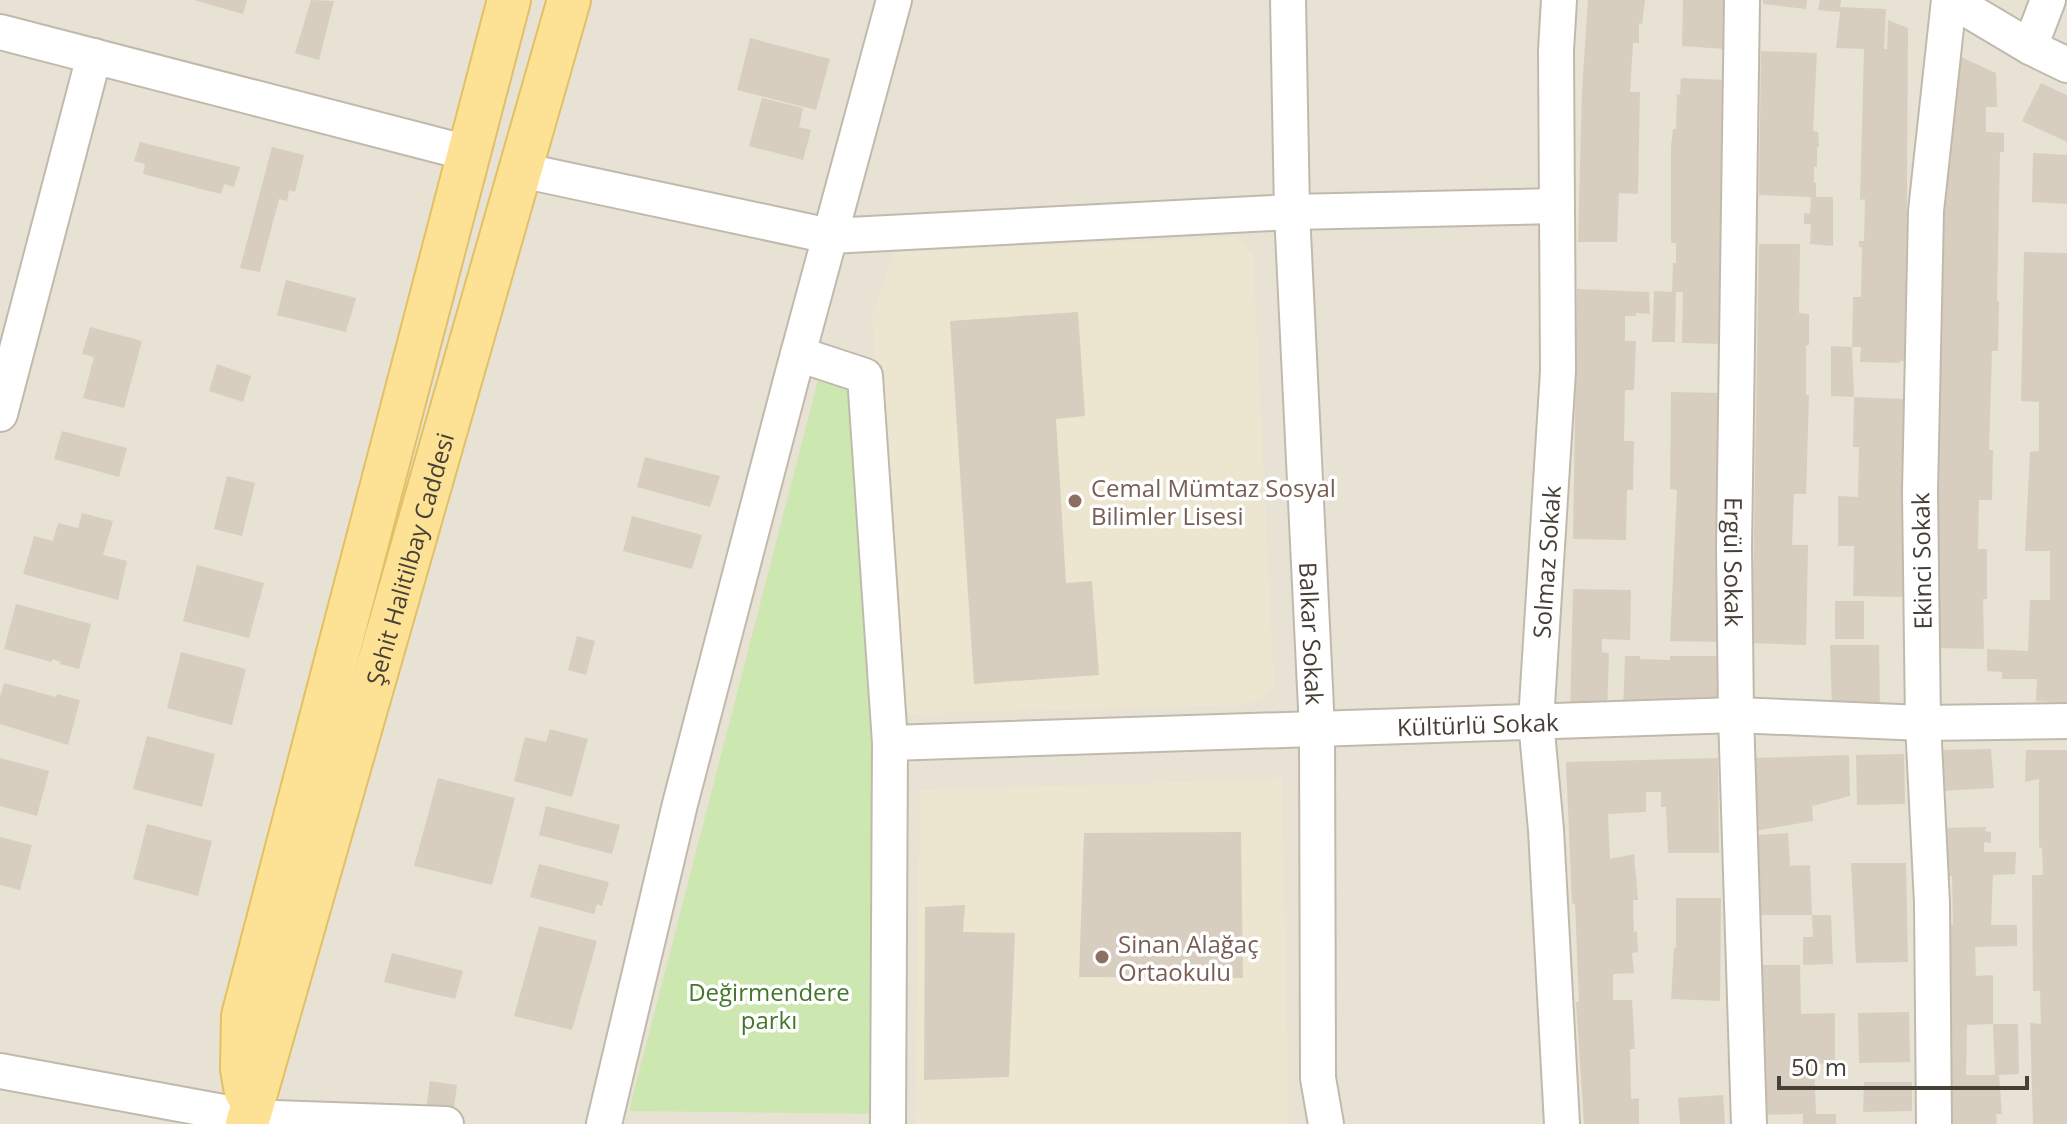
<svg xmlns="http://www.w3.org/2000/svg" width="2067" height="1124" viewBox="0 0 2067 1124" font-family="'Open Sans',sans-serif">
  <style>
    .residential { fill: #e7e2d4 }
    .education { fill: #ece5d0 }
    .green { fill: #cce7af }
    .building { fill: #d7cebf }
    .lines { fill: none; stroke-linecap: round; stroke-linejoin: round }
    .minor-casing { stroke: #c1baac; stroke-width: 38 }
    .major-casing { stroke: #e2c065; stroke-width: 46 }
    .minor { stroke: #fff; stroke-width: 34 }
    .major { stroke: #fde296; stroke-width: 42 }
    .education-dot { fill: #8d6e63; stroke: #fff; stroke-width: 3 }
    .labels { text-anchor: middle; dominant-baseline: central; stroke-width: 7; stroke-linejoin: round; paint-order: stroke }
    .education-label { font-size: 24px; fill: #785e54; stroke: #fff; text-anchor: start }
    .street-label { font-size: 24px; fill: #464036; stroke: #fff }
    .park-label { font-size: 24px; fill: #44772a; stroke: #fff }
  </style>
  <rect width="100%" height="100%" fill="#f3efe6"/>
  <path class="residential" d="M0,0h2067v1124h-2067z"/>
  <path class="education" d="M1237,237l16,18 21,430 -12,15 -19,5 -333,9 -12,-10 -26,-387 22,-65z
    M1282,779l7,345h-374l5,-334z"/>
  <path class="green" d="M824,357l45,14 11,743 -251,-3z"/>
  <path class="building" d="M194,0h53l-4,14z
    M311,0l23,1 -15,59 -24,-7z
    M1588,0h57l-3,24 -3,-1v20h-6l-3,49h10l-2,102 -19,-1 -2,49h-39l4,-151z
    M1683,0h42v49l-43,-3z
    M1763,0h44l-1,9 -43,-5z
    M1820,0h21l-1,7 46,2 -2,40h3l1,-29 20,8 -2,319 -1,14h-6l1,2 -40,-1 1,-15h-9l1,-50h8l1,-50h-3v-6h5l1,-42 -5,1 4,-151 -28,-1 4,-36 -22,-2z
    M750,38l80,21 -14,51 -79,-20z
    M1761,51l56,2 -4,78 5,1 1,15h-2v20h-3v16h2v14h17v49l-23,-2 1,-20h-7v-11l6,1 1,-17 -52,-2z
    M1948,51l48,22 1,34h-11v25l18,1v19h-4l-3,149h2l-1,50h-6l-3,99h4l-1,50h-13l-1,49h9v50h-4l1,50 -46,-1 2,-298z
    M1681,78l46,2 -1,264 -44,-1 1,-51h-7l-1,50h-23l2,-51 18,1 1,-29h3v-20h-5v-97l2,-17h3l1,-35 3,1z
    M2041,83l26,12v47l-45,-21z
    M762,98l41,10 -4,19 12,3 -8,30 -54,-14z
    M140,142l100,25 -6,20 -10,-3 -3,10 -78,-20 2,-10 -11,-3z
    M272,147l32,8 -9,37 -6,-2 -2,11 -8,-2 -19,73 -20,-4z
    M2033,153l34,2v49l-35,-2z
    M1759,244h41l-1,69 10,1v31h-3v50h3l-3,99h-12l-2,51h16l-2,100 -54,-2z
    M2024,252l43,1v450l-31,-2 1,-22h-35v-7l-15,-1v-22l41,2 2,-51h20v-49h-25l5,-99 9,-1v-49l-18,-1z
    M286,280l70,18 -10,34 -69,-17z
    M1577,289l72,3 1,22 -14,-1v3h-11v25h11l-2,49h-9l-1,51h10l-1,49h-6l-1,50 -53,-1z
    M1078,312l7,104 -29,3 10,164 26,-2 7,94 -125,9 -24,-363z
    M90,327l52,14 -18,67 -41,-10 11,-41 -12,-3z
    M1831,346l21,1 2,50 -23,-1z
    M217,364l34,12 -8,26 -34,-11z
    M1671,392l50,1 -2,249 -49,-1 7,-151 -7,-1z
    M1854,397l51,2 1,198 -53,-1 1,-50h-16v-50l20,1 1,-50h-6z
    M62,431l65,17 -8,29 -65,-18z
    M645,457l75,19 -10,31 -73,-20z
    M227,476l28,7 -13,53 -28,-7z
    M82,513l31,8 -10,34 24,6 -9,39 -95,-26 11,-38 19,5 5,-18 20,5z
    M632,516l70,19 -10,34 -69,-18z
    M197,565l67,18 -15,55 -66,-17z
    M1573,589l58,1 -1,50 -28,-1v13l7,1 -2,61 -37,1z
    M1835,601h29v38h-29z
    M16,604l75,20 -12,45 -19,-5 1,-2 -9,-3v3l-48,-13z
    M577,636l18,5 -9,34 -18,-5z
    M1830,645h49l1,65h-48z
    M181,652l65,17 -14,56 -65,-17z
    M1625,656h15v3l30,1v-4h48l-1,57 -94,-2z
    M4,683l52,14 1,-3 23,6 -12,45 -68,-21v-27z
    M550,729l38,10 -16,58 -58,-16 11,-44 21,5z
    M147,736l68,18 -13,53 -69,-18z
    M1991,749l3,39 -54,3v-41z
    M2026,750h41v374h-34l-3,-101 11,1 -1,-33h-7l-1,-116h11l-1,-27 -3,-1v-68l-14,3z
    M1904,754l1,50 -48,1 -1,-50z
    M1849,755l1,41 -38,10 1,15 -59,10 -2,-73z
    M0,758l49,13 -12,45 -37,-10z
    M1718,758l1,95h-51l-2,-46h-5v-15h-15v20l-38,2 2,45 24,-5 4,46h-5l1,32 3,-1 1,21 -6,1 2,20 -21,1v26h19l3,49h-5l1,50 8,-1v26h-55l-8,-122h3l-4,-98 -3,-1 -6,-141z
    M438,778l77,20 -23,87 -78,-19z
    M546,806l74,19 -8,29 -73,-19z
    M147,824l65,17 -14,55 -65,-17z
    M1986,827l-1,4 6,1v11l-7,-1v10h32l-1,22 -22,1 -2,50h26v21l-42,1 1,29 17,-1v49l-26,1 -1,50h29l-2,-51h25l1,50 -20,1 3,39h-6l1,10h-50l-4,-199h10l-1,-49h-10l-1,-48z
    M1241,832l2,146 -164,-1 5,-144z
    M1788,833l2,33 20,-1 2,50h-55v-80z
    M0,837l32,8 -12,45 -20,-5z
    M1851,863h55l2,99 -52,1z
    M539,864l70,18 -7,24 -5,-2 -3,10 -64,-17z
    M1676,898h45l-1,103 -49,-2 3,-51h2z
    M965,905l-2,27 52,1 -6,144 -85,3 1,-173z
    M1812,915h19l2,49 -30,1v-28h10z
    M539,926l58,15 -25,89 -58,-14z
    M392,953l71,18 -8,28 -71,-17z
    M1760,965h40l1,49 34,-1v50l-21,1 2,50h20v10h-33v-10l-42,1z
    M1909,1012l1,50 -51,1 -1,-50z
    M430,1081l27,4 -4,30 -27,-6z
    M1864,1082h48v29l-49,1z
    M1723,1095l2,29h-45l-2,-26z"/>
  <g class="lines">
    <g class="minor-casing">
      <g id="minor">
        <path id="s1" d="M1288,0l4,212 25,517 1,349 8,46"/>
        <path d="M1559,0l-3,50 2,321 -22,350 10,109 16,294"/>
        <path id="s2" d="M1742,0l-8,548 2,167 13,409"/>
        <path d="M1951,0l79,47 37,18"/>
        <path d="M0,32l468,121"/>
        <path d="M2030,47l18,-47"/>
        <path d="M521,170l309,66 462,-24 265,-6"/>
        <path d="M798,354l67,22 25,367 -2,381"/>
        <path d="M0,414l94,-358"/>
        <path id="s3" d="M890,743l846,-28 187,8 144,-2"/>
        <path d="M0,1071l250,46 196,7"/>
        <path d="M604,1124l76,-320 111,-424 103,-380"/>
        <path d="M1934,1124l-2,-221 -9,-180 -3,-231 6,-281 23,-211"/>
      </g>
    </g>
    <g class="major-casing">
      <g id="major">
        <path d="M246,1092l-4,-23 1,-53 266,-1016"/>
        <path id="s4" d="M247,1124l322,-1124"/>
      </g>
    </g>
    <use href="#minor" class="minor"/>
    <use href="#major" class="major"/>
  </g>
  <g class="education-dot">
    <circle cx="1075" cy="501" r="8"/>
    <circle cx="1102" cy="957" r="8"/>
  </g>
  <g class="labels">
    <g class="education-label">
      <text x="1091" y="487">Cemal Mümtaz Sosyal<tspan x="1091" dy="28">Bilimler Lisesi</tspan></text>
      <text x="1118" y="943">Sinan Alağaç<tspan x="1118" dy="28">Ortaokulu</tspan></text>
    </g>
    <g class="street-label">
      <text stroke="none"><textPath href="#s4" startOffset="588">Şehit Halitilbay Caddesi</textPath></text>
      <text transform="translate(1921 561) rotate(-91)">Ekinci Sokak</text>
      <text transform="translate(1546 562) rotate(-86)">Solmaz Sokak</text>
      <text stroke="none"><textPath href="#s2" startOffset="562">Ergül Sokak</textPath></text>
      <text stroke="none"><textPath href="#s1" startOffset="634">Balkar Sokak</textPath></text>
      <text stroke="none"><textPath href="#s3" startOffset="588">Kültürlü Sokak</textPath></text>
    </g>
    <g class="park-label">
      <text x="769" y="991">Değirmendere<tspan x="769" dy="28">parkı</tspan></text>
    </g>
  </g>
  <path d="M1779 1076v12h248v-12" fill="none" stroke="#464036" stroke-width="4"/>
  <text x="1791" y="1076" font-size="24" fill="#464036" stroke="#ffffff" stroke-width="6" paint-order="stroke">50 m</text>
</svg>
